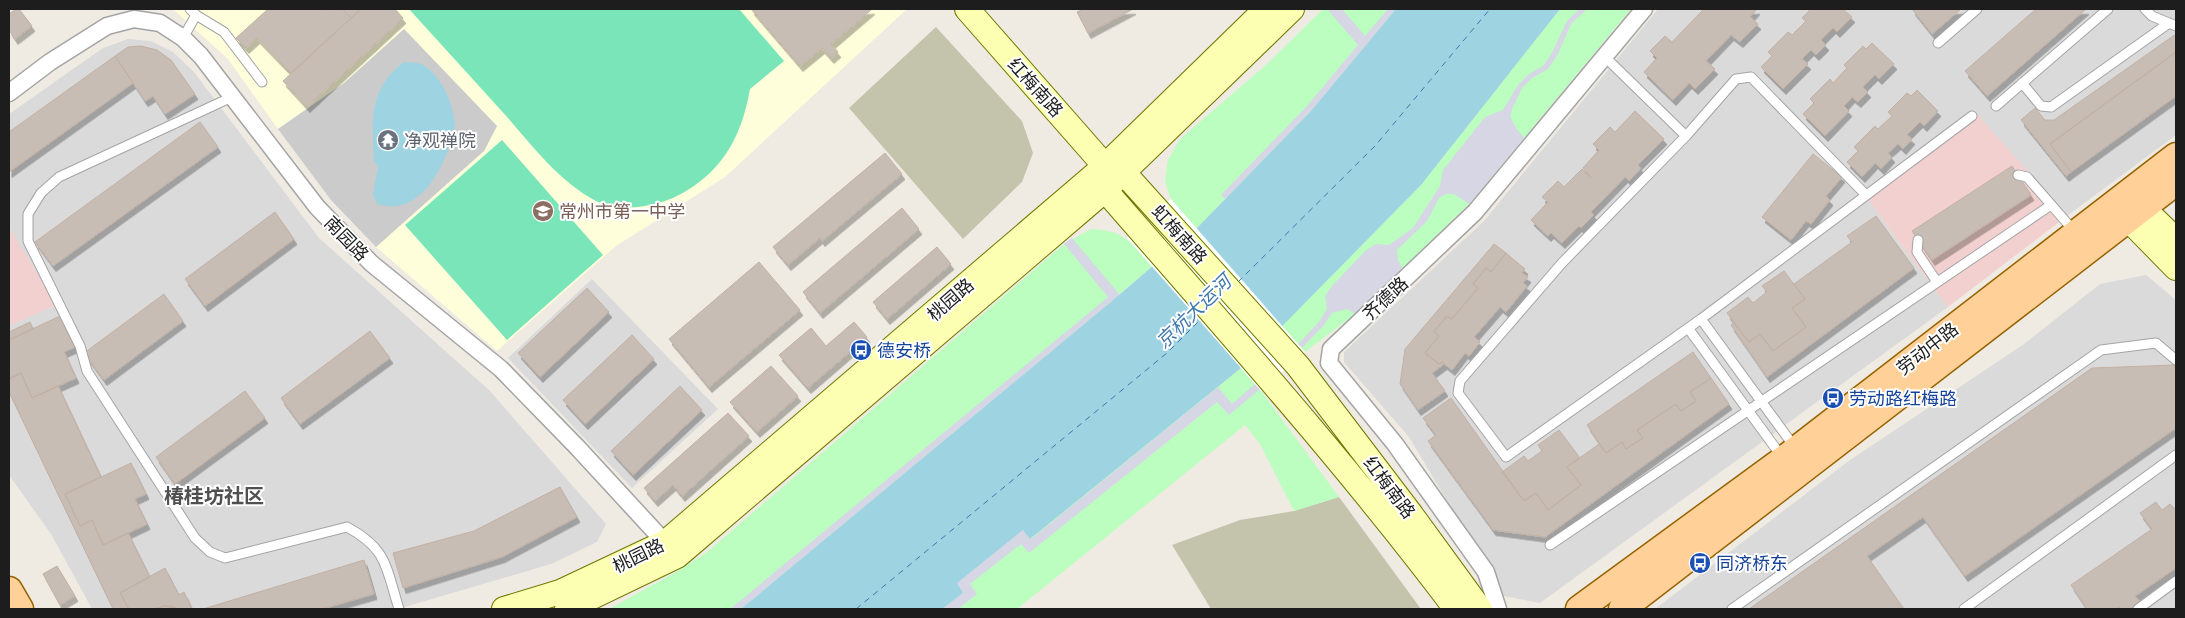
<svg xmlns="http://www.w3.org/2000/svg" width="2185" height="618" viewBox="0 0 2185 618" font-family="Commissioner,'Noto Sans SC',sans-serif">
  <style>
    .residential { fill: #dbdada }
    .commercial { fill: #f2d0cf }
    .education { fill: #fffedb }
    .religious { fill: #cbcbcb }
    .construction { fill: #c4c4ad }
    .park { fill: #bbfebf }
    .pitch { fill: #79e5b9 }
    .plaza { fill: #d6d6e5 }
    .water { fill: #9ed3e1 }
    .pier { fill: #fff }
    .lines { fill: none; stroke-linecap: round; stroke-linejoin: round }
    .ferry { stroke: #4078ac; stroke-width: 1; stroke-dasharray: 6 5; stroke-linecap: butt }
    .building { fill: #c7bdb5; stroke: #c2b0a3; filter: url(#shadow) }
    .lane-casing { stroke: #a4a4a4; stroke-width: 11 }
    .street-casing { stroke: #a4a4a4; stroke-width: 19 }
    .secondary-casing { stroke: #6d7800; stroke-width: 26 }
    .primary-casing { stroke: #966200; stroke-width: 29 }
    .lane { stroke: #fff; stroke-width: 9 }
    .street { stroke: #fff; stroke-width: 16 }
    .secondary { stroke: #fcffb1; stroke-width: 24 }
    .primary { stroke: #ffd097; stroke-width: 26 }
    .labels { text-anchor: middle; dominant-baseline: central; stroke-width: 4; stroke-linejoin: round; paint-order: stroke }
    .street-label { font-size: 18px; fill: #1d1d1d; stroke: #fff }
    .worship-label { font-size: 18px; fill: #5b616d; stroke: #fff; text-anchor: start }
    .education-label { font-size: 18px; fill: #785e54; stroke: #fff; text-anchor: start }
    .transit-label { font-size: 18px; fill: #164399; stroke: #fff; text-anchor: start }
    .water-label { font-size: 19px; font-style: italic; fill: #4078ac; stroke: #fff }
    .quarter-label { font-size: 20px; font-weight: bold; fill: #505050; stroke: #fff }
  </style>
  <defs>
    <filter id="shadow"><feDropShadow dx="3" dy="5.5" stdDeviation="0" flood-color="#0004"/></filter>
  </defs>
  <rect width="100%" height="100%" fill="#efebe2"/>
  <path class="residential" d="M1658,9h518v126l-109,81 -90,-101 -110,83 81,109 -408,296 -36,-7 -95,-159 -65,-75v-10l140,-131z
    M128,39l23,2 22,11 21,20 125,166 171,153 116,133 -9,18 -46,22 -153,45h-306l-41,-75 -42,-59v-149l46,-21 -46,-78v-113l94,-66z
    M2146,275l30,25v309h-521l195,-149 174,-116 76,-60z
    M592,279l126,130 -86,79 -124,-130z"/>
  <path class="commercial" d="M1977,114l90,102 -119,91 -81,-109z
    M9,227l47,78 -47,21z"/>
  <path class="education" d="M173,9h734l-182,168 -109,69 -119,105 -121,-104 108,-96 13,-25 -93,-97 -60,54 -66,46 -50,-70z"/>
  <path class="religious" d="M404,29l93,97 -13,25 -108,96 -45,-47 -53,-71 66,-46z"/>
  <path class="construction" d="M936,27l86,94 11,32 -11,29 -59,57 -114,-131z
    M1339,497l82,112h-210l-39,-64 68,-25 54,-9z"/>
  <path class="park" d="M1323,9h73l-85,102 -115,118 -25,-30 -6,-18 3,-21 12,-21 86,-74z
    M1560,9h71l-162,195 -114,110 -50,38 -23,-26 139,-141z
    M1091,229c36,2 39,13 61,38l-412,342h-131l69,-38 28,-18 358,-309z
    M1241,368l20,23 78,106 -45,14 -34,-67 -15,-19 -228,184h-75l14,-26 216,-159z"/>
  <path class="pitch" d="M409,9h330l45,52 -34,28c-8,44 -24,78 -64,102 -24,15 -63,23 -90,10 -36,-19 -62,-53 -88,-83 -33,-36 -66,-73 -99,-109z
    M502,140l101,115 -96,85 -102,-115z"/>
  <path class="plaza" d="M1327,9h15l23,27 23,-27h8l-85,102 -80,82 9,11 12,-9 9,12 -26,22 -6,-6 -89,78 6,6 -26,23 -10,-12 9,-9 -7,-8 -371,308h-11l378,-312 -44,-53 8,-6 48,57 -2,2 6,8 112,-97 -9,-11 -2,2 -4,-4 86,-89 51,-61z
    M1579,9h8l-16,15 -13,30 -10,15 -16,9 -10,10 -9,19 -3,9 6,12 8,10 -55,66 -15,-10h-8l-7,4 -12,23 -30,29 1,10 4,8 -47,46 -8,-5 -15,4 -9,13 -21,22 -4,-4 20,-21 9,-14 -2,-13 7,-10 33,-35 11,-7 13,1 24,-17 27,-42 3,-16 42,-53 18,-7 15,-25 10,-10 16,-10 8,-12 15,-32z
    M1255,384l5,5 -31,26 -12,-13 -188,151 -8,-9 -51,40 7,10 -19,15h-16l21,-16 -7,-10 67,-53 8,9 187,-152 14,17z"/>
  <path class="water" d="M1396,9h164l-139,176 -180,183 -211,171 -7,-9 -66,53 6,10 -21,16h-201l371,-308 84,-72 115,-118z
    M404,62c6,1 14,0 19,3 20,12 31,40 32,63 0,7 -5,15 -7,22 -11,30 -34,66 -71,54l-4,-10 5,-28 -4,-5c-2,-41 -6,-71 30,-99z"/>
  <path class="pier" d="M1171,199l134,153 -44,39 -134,-153z"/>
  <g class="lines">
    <path class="ferry" d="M1238,282l137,-136 115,-137
      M856,609l311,-256 35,-35"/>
  </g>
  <path class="building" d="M16,9h3l13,17 -17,13 -6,-9v-16z
    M268,9h55l2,2 3,-2h14l9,9 -60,55 -34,-35 -11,10 -10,-10z
    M342,9h19l-10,9z
    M361,9h34l8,9 -96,89 -24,-26z
    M751,9h121l-41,35 7,8 -7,6 -9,-10 -22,18z
    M1084,9h49l-45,24 -11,-21z
    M1704,9h53l-7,8 8,7 -18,18 -9,-7 -25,26 9,8 -20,20 -6,-6 -16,17 -29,-28 13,-14 -7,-7 15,-15 7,6z
    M1811,9h32l9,8 -15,15 -4,-4 -12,12 5,5 -10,10 -5,-5 -9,9 6,5 -25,25 -22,-22 11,-11 -4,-4 20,-20 4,3 14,-14 -4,-3z
    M1912,9h49l-29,25z
    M2036,9h50l-99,87 -22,-25z
    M2176,34v18l-126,92 21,28 -5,4 -45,-56 14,-12 10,12h9z
    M1872,43l22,21 -15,15 -4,-4 -12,12 5,5 -10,10 -6,-5 -8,9 5,5 -24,25 -22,-22 11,-11 -4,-4 20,-20 3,4 14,-15 -3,-3 19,-19 3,3z
    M141,46l16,4 14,10 24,34 -30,20 -12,-18 -8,5 -30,-45 13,-9z
    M2176,52v44l-105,76 -21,-28z
    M115,56l18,27 -124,89v-40z
    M1917,90l21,21 -14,15 -4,-4 -13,13 5,4 -9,10 -5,-5 -10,9 4,4 -11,12 -6,-6 -13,14 -15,-15 11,-11 -4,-4 21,-21 3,3 14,-13 -4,-4 19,-19 4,3z
    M1635,111l29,28 -26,26 3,3 -12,13 -4,-4 -34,35 3,3 -13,13 -2,-2 -17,17 -11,-10 -3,3 -17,-16 17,-18 -6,-5 16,-16 6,6 18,-18 9,9 -8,-10 16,-18 -6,-6 17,-17 5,5z
    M200,122l18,25 -165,119 -18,-24z
    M885,153l17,21 -80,67 -2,-3 -32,27 -15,-18z
    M1813,154l29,23 -16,19 4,4 -19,24 -5,-3 -15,19 -29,-23z
    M2012,166l19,29 -99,65 -20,-29z
    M902,208l17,21 -99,84 -17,-21z
    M275,212l19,27 -89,67 -20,-27z
    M1876,216l38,52 -147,109 -36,-52 3,-2 15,19 11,-8 13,17 33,-24 -14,-19 13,-9 -11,-15 58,-42 -5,-6z
    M1494,244l12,9 -15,19 -5,-4 -13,16 5,4 -26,31 -5,-3 -13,16 5,4 -14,17 14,11 3,-2 2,2 -12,9 13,18 -27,19 -18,-26 5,-35z
    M937,247l14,17 -64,55 -14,-17z
    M1506,253l19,16 -3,4 6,4 -5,6 4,3 -21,26 -6,-5 -26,30 6,5 -11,14 -4,-3 -13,17 -10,-8 -3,2 -14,-11 14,-17 -5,-4 13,-16 5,3 26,-31 -5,-4 13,-16 5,4z
    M759,262l41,48 -91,77 -40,-48z
    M1784,271l21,28 -13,9 14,19 -33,24 -13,-17 -11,8 -22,-29 21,-16 5,6 14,-11 -5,-6z
    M587,288l22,24 -69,65 -22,-24z
    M164,294l19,27 -79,59 -20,-27z
    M60,316l15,31 -11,5 12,26 -44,20 -11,-25 -12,6v-39z
    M30,322l3,7 -24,11v-8z
    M854,322l13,15 -59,51 -29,-33 32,-27 15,18z
    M370,331l20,27 -90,66 -19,-26z
    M632,335l22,24 -69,65 -22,-24z
    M1693,352l18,26 -21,14 6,9 -15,10 -5,-7 -39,26 6,8 -17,11 -4,-7 -16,11 -19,-28z
    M2174,365l2,3v60l-211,148 -42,-59 -56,39 37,53h-155l343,-241z
    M771,366l27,30 -41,36 -27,-30z
    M21,373l11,25 26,-12 43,91 -36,17 15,32 12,-6 11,25 25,-12 22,44 -30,16 9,16h-16l-104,-217v-13z
    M1711,378l18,26 -184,133 -52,-7 -65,-89 8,-6 -13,-17 28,-20 73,103 12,-8 12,17 33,-25 -14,-18 32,-23 7,9 16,-11 4,7 17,-11 -6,-8 39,-26 5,7 15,-10 -6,-9z
    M680,386l22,24 -69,65 -22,-24z
    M245,391l20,27 -90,66 -19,-27z
    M728,413l21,23 -67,60 -9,-11 -18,16 -11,-13z
    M1559,430l21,28 -13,9 14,18 -33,25 -12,-17 -12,8 -22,-29 22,-16 4,5 14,-10 -4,-6z
    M131,463l15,31 -11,5 12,25 -44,21 -11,-25 -12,6 -15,-32z
    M560,487l17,30 -75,40 -99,31 -10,-35 81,-22z
    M2156,502l6,8 8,-6 6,6v58l-41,28 5,6 -10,7h-9l-2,-2 -3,2h-29l-16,-24 81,-56 -12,-16z
    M364,560l10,34 -52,15h-119z
    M57,566l18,30 -15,9 -17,-31z
    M165,568l14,27 5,-3 8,17h-13l-15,-3 -10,3h-25l-9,-16z
    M164,606h8l7,3h-25z"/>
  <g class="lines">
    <g class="lane-casing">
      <path id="lane" d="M190,9l6,6 28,17 38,50
        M2145,9l7,7 24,10
        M183,38l13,-23
        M1938,43l39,-34
        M1604,56l82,80
        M2022,83l19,23 10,1 118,-84
        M232,97l-173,80 -18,16 -13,21v27l52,105 7,25 108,167 15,14 15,6 122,-31c41,22 39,41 52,82
        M1996,106l112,-97
        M2018,175l9,2 47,54
        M1866,195l-115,-118 -15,2 -50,57 -124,127 -102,118 -2,12 48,64 195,-138 271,-203
        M1918,240l-1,12 20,30
        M1701,319l95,130
        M1688,328l94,129
        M1550,545l501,-340
        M1732,609l369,-259 55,-7 20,17
        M1964,609l212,-154
        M2138,609l38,-28"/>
    </g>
    <g class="street-casing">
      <path id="street" d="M9,93l41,-31 57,-36 27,-7 26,4 23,15 18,18 116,151 54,56 130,106 76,78 94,102
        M1498,609l-12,-37 -91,-128 -66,-81 2,-14 144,-137 169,-203"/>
    </g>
    <g class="secondary-casing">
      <path id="secondary" d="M967,9l138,157 19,7 174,193 112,147 70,96
        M1105,175v15c120,138 241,273 351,419
        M2122,200l6,19 48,49
        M2125,200l18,8 33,32
        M504,609l56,-17 106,-50 439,-376 161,-157
        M567,609l110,-53 428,-366 187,-181"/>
    </g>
    <g class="primary-casing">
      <path id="primary" d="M9,590l11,19
        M1579,609l205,-150 392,-303
        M1622,609l554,-427"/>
    </g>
    <use href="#lane" class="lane"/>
    <use href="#street" class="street"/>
    <use href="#secondary" class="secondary"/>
    <use href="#primary" class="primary"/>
  </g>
  <defs>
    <g id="temple-disc" transform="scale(1.125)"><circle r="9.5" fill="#6b7280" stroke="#fff"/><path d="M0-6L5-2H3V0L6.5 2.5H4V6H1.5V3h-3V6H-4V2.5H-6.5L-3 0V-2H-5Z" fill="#fff"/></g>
    <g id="school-disc" transform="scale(1.125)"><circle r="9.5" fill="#8d6e63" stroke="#fff"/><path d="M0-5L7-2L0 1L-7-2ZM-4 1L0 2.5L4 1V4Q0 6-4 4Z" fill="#fff"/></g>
    <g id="bus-disc" transform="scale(1.125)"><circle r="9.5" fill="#1a4fb4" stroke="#fff"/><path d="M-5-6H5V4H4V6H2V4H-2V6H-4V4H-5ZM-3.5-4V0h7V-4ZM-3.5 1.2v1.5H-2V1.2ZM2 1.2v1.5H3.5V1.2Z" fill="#fff"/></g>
  </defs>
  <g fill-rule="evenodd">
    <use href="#temple-disc" x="388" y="140"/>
    <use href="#school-disc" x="543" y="211"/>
    <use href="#bus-disc" x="861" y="350"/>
    <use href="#bus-disc" x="1833" y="398"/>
    <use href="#bus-disc" x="1700" y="563"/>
  </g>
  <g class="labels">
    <g class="street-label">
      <text transform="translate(1036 87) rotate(48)">红梅南路</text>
      <text transform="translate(1180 234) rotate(48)">虹梅南路</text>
      <text transform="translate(347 238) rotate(46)">南园路</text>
      <text transform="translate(1385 298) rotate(-43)">齐德路</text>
      <text transform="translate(950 299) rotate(-41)">桃园路</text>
      <text transform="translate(1927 348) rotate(-38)">劳动中路</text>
      <text transform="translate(1390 487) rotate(53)">红梅南路</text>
      <text transform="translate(638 555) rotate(-26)">桃园路</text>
    </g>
    <g class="worship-label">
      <text x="404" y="140">净观禅院</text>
    </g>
    <g class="education-label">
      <text x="559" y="211">常州市第一中学</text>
    </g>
    <g class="transit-label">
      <text x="877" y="350">德安桥</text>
      <text x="1849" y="398">劳动路红梅路</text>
      <text x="1716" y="563">同济桥东</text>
    </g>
    <g class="water-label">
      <text transform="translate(1193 311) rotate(-44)">京杭大运河</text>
    </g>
    <g class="quarter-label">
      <text x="214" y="495">椿桂坊社区</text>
    </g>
  </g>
  <rect width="2185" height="618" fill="none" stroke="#1d1d1d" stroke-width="20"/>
</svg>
